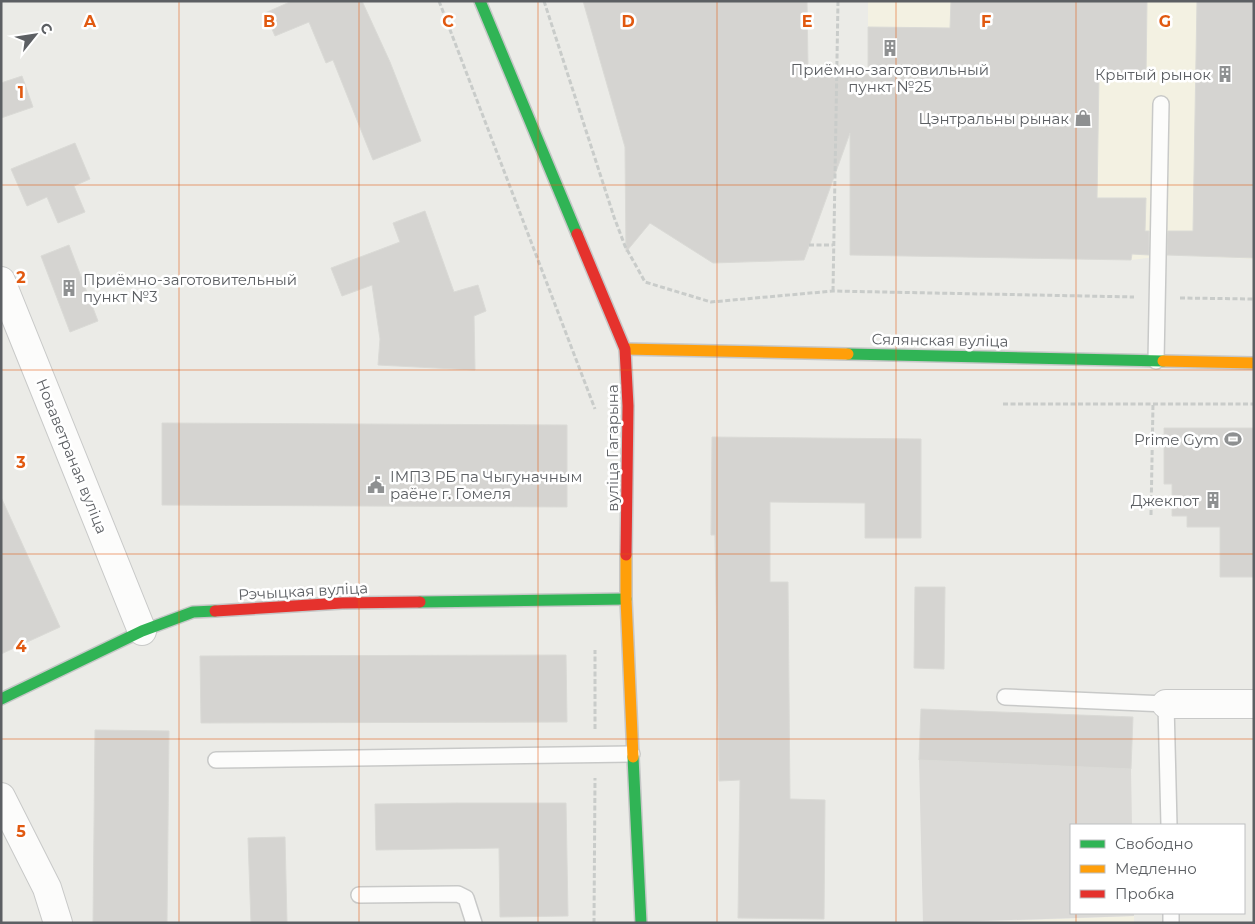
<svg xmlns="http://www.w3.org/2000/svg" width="1255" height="924" viewBox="0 0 1255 924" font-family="Montserrat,sans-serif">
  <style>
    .commercial { fill: #f3f1e2 }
    .industrial { fill: #dbdad7 }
    .building { fill: #d5d4d1; stroke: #dadad6 }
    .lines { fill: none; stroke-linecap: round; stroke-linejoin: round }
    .lane-casing { stroke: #c8c9c8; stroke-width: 18 }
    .street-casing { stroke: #c8c9c8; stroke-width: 30 }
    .fast-casing { stroke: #c6c7c7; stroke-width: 14 }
    .slow-casing { stroke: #c6c7c7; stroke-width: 14 }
    .jam-casing { stroke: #c6c7c7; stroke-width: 14 }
    .path { stroke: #c9ccca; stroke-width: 3; stroke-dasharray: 5 2.5; stroke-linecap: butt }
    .lane { stroke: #fcfcfb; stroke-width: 15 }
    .street { stroke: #fcfcfb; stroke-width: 28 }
    .fast { stroke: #30b455; stroke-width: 11 }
    .slow { stroke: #ff9f0a; stroke-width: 11 }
    .jam { stroke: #e5322d; stroke-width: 11 }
    .grid { fill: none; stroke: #e15910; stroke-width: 1; stroke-opacity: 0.55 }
    .labels { text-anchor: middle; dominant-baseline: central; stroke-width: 5; stroke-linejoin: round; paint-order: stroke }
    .poi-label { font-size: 15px; fill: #5c5f63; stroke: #fff; text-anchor: end }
    .street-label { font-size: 15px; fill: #5c5f63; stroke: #fff }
    .grid-label { font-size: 16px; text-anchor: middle; font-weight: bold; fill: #e15910; stroke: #fff; stroke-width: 5; stroke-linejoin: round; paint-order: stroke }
  </style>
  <rect width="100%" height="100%" fill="#ebebe7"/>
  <path class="commercial" d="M868,1h386v258l-82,-4 -41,5 1,-62 -99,-1 -120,-169 -45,-1z
    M1134,916v7h-175z"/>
  <path class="industrial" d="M919,760l212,9 1,56h-61v88h63v3l-211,7z"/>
  <path class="building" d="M292,1h70l28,61 31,79 -48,19 -40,-100 -7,3 -17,-41 -34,14 -10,-23z
    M583,1h224l1,66 60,2v-42l82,1 1,-27h196l-1,75 -47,-1 -2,123h49l-1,33h4v24l-17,-1 -1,6 -281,-5v-122l-46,127 -91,3 -63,-40 -24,29 -1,-105z
    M1197,1h57v257l-87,-3 1,-24h25z
    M22,76l11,31 -32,11v-35z
    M75,143l15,36 -16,7 11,26 -27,11 -11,-26 -20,9 -16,-37z
    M425,211l29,81 24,-7 8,26 -12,5 1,54 -97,-5 2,-26 -8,-54 -30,11 -11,-28 69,-26 -7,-19z
    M69,245l29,76 -28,11 -29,-76z
    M162,423l405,2v82l-405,-2z
    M1164,428h90v149h-34v-50h-33v-11h-15v-32h-8z
    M712,437l209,2v99h-56v-35l-95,-1v80h18l2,217 35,1 -1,119 -86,-1 2,-138 -21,1 -4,-246h-4z
    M1,497l59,130 -59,27z
    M915,587h30l-1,82 -30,-1z
    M566,655l1,67 -366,1 -1,-67z
    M921,709l212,8 -2,52 -212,-9z
    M95,730l74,1 -2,192h-74z
    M458,803h108l2,113 -68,1 -1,-69 -123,2 -1,-46z
    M285,837l2,86h-36l-3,-85z"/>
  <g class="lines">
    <g class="lane-casing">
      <path id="lane" d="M1156,361l5,-257
        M1005,697l161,7 3,121
        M216,760l416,-6
        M359,895l99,-1 8,4 8,25
        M1171,913v10"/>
    </g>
    <g class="street-casing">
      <path id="street" d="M1,281l141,350
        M1166,704h88
        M1,797l46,91 11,35"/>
    </g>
    <g class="fast-casing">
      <path id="fast" d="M480,1l97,233
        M848,354l315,7
        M420,602l206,-3
        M1,699l141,-68 51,-19 22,-1
        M633,757l8,166"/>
    </g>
    <g class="slow-casing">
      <path id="slow" d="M625,349l223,5
        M1163,361l91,2
        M626,555v44l7,158"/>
    </g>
    <g class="jam-casing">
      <path id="jam" d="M577,234l48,115 3,57 -2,149
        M215,611l127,-8 78,-1"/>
    </g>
    <path class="path" d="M439,1l156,408
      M544,1l70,216 11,29 20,36 66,20 122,-11 301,6
      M809,245h24
      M833,291l5,-290
      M1180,298l74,1
      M1003,404h251
      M1151,515l2,-111
      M595,729v-79
      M594,923l1,-145"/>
    <use href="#lane" class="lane"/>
    <use href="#street" class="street"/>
    <use href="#fast" class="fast"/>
    <use href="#slow" class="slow"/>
    <use href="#jam" class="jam"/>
  </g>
  <path class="grid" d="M179,1v922M359,1v922M538,1v922M717,1v922M896,1v922M1076,1v824M1,185h1253M1,370h1253M1,554h1253M1,739h1253M1076,913v10"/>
  <defs>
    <g id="building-bare" transform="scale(1.35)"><path d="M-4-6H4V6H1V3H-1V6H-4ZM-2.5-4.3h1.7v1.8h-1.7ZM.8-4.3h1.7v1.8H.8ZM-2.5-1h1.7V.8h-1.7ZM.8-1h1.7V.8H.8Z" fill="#8e9091" stroke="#fff" stroke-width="2.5" paint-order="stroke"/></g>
    <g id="shop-bare" transform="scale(1.35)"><path d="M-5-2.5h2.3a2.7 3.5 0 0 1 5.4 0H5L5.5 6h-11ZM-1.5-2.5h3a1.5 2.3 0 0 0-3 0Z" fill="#8e9091" stroke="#fff" stroke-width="2.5" paint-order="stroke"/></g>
    <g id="stadium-bare" transform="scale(1.35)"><path d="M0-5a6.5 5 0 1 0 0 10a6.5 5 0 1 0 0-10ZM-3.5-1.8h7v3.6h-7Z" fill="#8e9091" stroke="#fff" stroke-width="2.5" paint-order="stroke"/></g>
    <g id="civic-bare" transform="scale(1.35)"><path d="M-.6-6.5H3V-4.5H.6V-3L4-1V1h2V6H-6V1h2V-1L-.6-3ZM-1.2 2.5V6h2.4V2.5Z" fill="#8e9091" stroke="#fff" stroke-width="2.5" paint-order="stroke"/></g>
  </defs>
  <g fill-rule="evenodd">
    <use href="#building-bare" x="890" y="48"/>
    <use href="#building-bare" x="1225" y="74"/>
    <use href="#shop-bare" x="1083" y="118"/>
    <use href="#building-bare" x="69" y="288"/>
    <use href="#stadium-bare" x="1233" y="439"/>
    <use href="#civic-bare" x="376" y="485"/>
    <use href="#building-bare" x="1213" y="500"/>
  </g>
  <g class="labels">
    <g class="poi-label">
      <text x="890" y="69" text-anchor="middle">Приёмно-заготовильный<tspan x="890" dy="17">пункт №25</tspan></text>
      <text x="1211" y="74">Крытый рынок</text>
      <text x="1069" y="118">Цэнтральны рынак</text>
      <text x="83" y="279" text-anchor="start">Приёмно-заготовительный<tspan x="83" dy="17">пункт №3</tspan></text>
      <text x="1219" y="439">Prime Gym</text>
      <text x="390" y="476" text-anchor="start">ІМПЗ РБ па Чыгуначным<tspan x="390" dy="17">раёне г. Гомеля</tspan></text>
      <text x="1199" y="500">Джекпот</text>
    </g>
    <g class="street-label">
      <text transform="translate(940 340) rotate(1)">Сялянская вуліца</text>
      <text transform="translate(612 448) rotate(-90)">вуліца Гагарына</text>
      <text transform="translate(72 456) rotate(68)">Новаветраная вуліца</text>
      <text transform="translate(303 591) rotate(-3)">Рэчыцкая вуліца</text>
    </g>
  </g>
  <g class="grid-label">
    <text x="90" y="27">A</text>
    <text x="269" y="27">B</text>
    <text x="448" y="27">C</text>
    <text x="628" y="27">D</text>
    <text x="807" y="27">E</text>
    <text x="986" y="27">F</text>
    <text x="1165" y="27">G</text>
    <text x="21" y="98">1</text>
    <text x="21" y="283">2</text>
    <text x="21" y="468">3</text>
    <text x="21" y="652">4</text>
    <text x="21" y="837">5</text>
  </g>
  <rect width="1255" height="924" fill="none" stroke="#5c5f63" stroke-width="5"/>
  <rect x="1070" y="824" width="175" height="90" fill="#ffffff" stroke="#bebfc1"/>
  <rect x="1080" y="840" width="25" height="8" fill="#30b455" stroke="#bebfc1"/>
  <text x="1115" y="849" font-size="15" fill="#5c5f63">Свободно</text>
  <rect x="1080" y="865" width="25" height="8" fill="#ff9f0a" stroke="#bebfc1"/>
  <text x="1115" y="874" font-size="15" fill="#5c5f63">Медленно</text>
  <rect x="1080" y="890" width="25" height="8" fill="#e5322d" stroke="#bebfc1"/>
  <text x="1115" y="899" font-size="15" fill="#5c5f63">Пробка</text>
  <g transform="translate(35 35) rotate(60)" stroke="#ffffff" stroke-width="4" paint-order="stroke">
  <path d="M0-4L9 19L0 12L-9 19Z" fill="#5c5f63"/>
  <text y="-8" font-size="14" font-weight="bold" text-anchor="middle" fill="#5c5f63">С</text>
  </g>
</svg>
